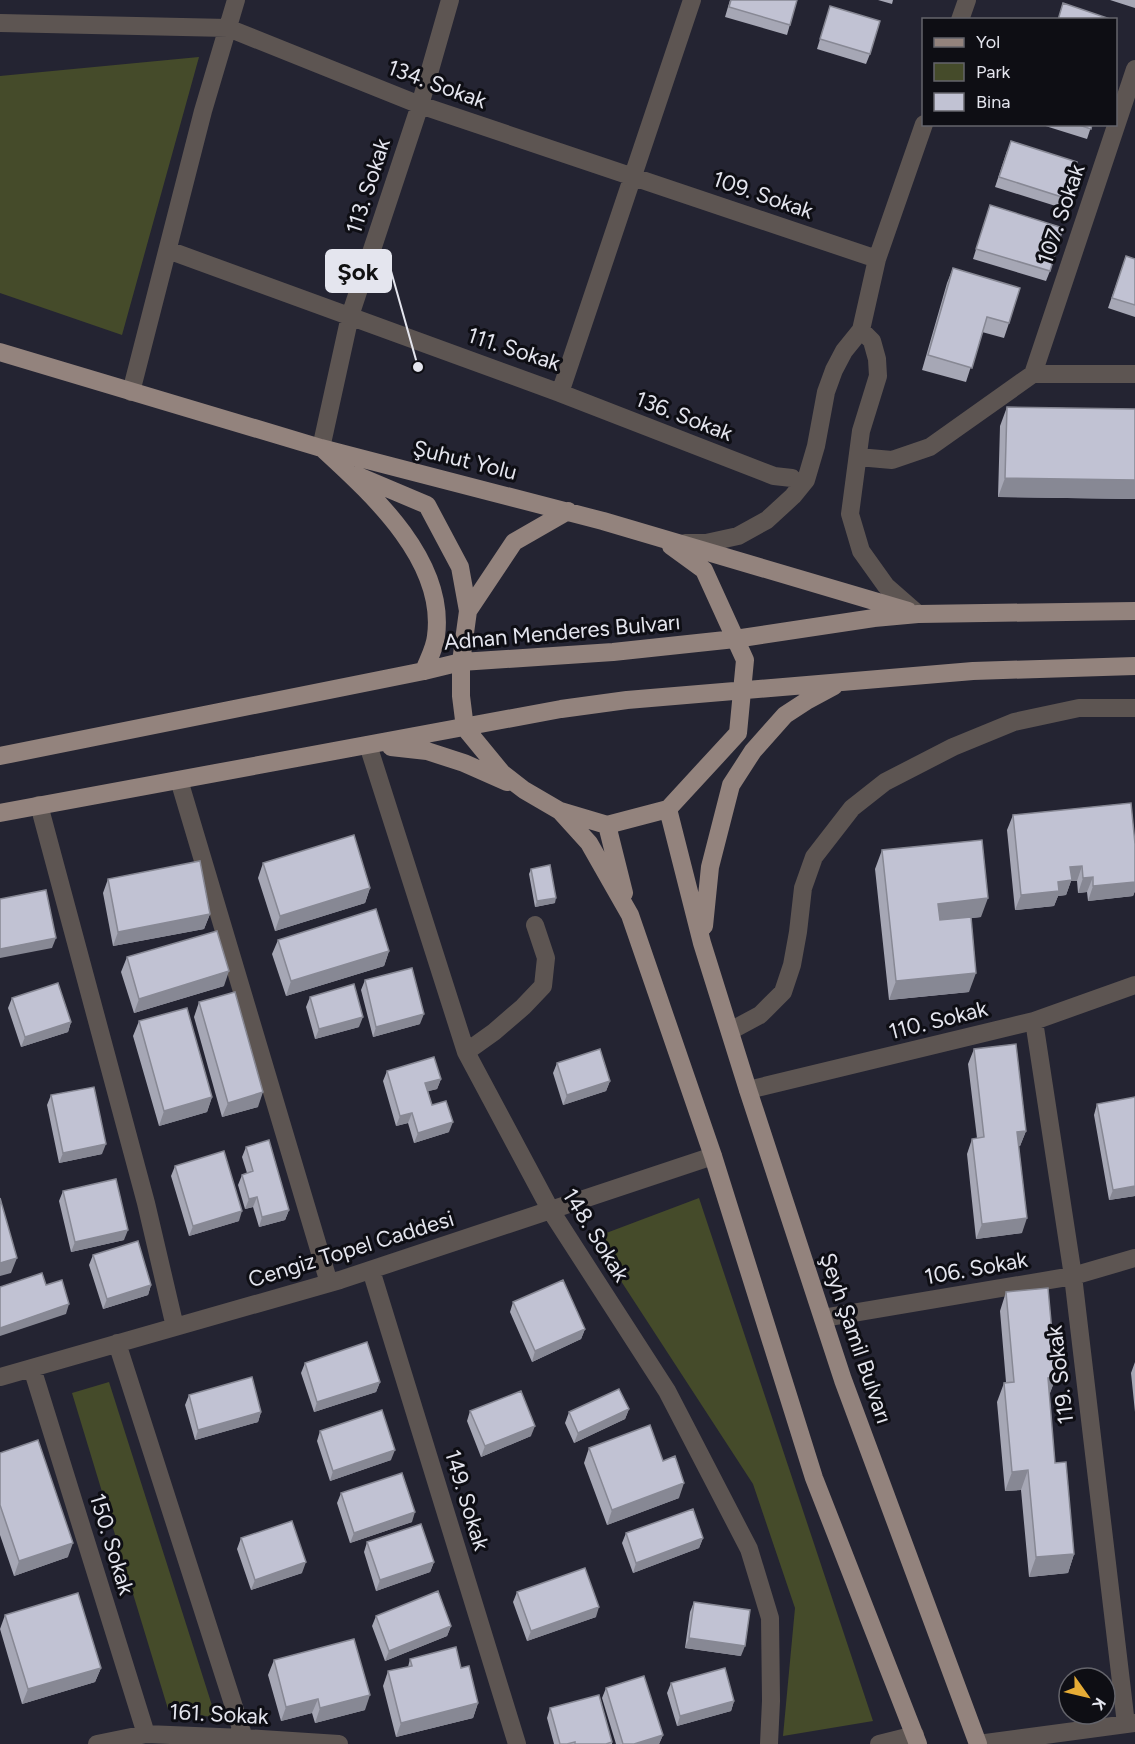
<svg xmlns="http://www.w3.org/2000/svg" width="1135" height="1744" viewBox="0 0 1135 1744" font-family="Figtree,sans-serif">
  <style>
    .green { fill: #454b2a }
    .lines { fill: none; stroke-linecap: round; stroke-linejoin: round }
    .minor { stroke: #5d5552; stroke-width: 18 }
    .major { stroke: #93837d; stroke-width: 18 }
    .wall { fill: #a6a7b5 }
    .shaded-wall { fill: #878894 }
    .building { fill: #c1c2d3; stroke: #878894; stroke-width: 1.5 }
    .labels { text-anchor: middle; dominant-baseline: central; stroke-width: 6; stroke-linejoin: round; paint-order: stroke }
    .street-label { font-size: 22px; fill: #e4e5ee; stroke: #0e0e14 }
    .leader { fill: none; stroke: #e4e5ee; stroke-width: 2 }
    .callout-dot { fill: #e4e5ee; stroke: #0e0e14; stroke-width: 2 }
    .callout { fill: #e4e5ee; stroke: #e4e5ee; stroke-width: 2 }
    .callout-label { font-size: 24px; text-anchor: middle; font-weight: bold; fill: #111 }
  </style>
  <rect width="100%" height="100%" fill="#242432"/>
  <path class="green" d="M199,57l-77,278 -122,-42v-217z
    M699,1198l174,523 -90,15 12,-128 -42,-124 -160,-246z
    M109,1382l107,336 -48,-9 -96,-316z"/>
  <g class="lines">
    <path class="minor" d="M960,20l7,-20
      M0,23l228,5 192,77 457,154
      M168,250l392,143 132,-393
      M861,330l11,11 5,18 1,17 -17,55 -11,83 11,37 25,35 32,28
      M1033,374l102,-305
      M131,392l72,-281 33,-111
      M560,393l214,83 18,2
      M321,448l29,-132 70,-211 30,-105
      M858,457l34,3 38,-13 103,-73h102
      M685,543h21l32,-7 29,-16 26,-24 13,-16 10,-34 10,-54 8,-22 10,-19 17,-21 16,-71 47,-135
      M368,745l98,307 85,159 116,180 82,158 21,69 1,83 -2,43
      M179,780l150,503
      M39,805l107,398 29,124
      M1034,1021l39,255 53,448
      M730,1031l30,-16 23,-23 9,-27 6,-33 5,-44 11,-31 38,-49 33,-26 68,-35 61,-25 65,-14h56
      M466,1052l28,-20 29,-25 20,-21 3,-28 -11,-33
      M748,1090l286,-69 101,-36
      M371,1270l146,474
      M823,1318l250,-42 62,-18
      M117,1343l127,395
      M32,1368l114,366
      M0,1377l340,-97 373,-124
      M97,1744l49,-10 98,4 95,6
      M879,1744l36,-9
      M978,1744l157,-21"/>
    <path class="major" d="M0,352l321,96 282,73 305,90
      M323,449c50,46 123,112 113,187 -1,12 -8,24 -12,35
      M356,475l71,30 33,62 8,44
      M568,511l-54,31 -46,69 -7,51v34l4,32 37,45 22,17 36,21 47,14 61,-16 70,-76 7,-73 -41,-90 -33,-24
      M391,747l36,4 37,12 43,19
      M0,756l424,-85 37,-9 152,-10 122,-13 139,-21 44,-4 217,-3
      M668,809l34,134 46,147 95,290 135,364
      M560,811l29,32 41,72 83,241 101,322 104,266
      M0,813l561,-104 66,-9 346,-29 162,-5
      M607,825l17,68
      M704,926l6,-59 21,-82 22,-34 32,-36 23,-15 26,-14"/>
  </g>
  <path class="wall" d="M730,0h67l-10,35 -62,-18z
    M878,0h15l-1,4z
    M1110,0h25v8z
    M830,6l40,48 -4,10 -49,-15z
    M1039,124h53l-5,15z
    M1007,151l70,11 -15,46 -67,-21z
    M990,205l60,66 -4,10 -73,-22z
    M1126,256l9,3v58l-27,-9z
    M953,268l56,55 -5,15 -22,-6 -16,50 -44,-12 25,-87z
    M1007,407l128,2v90l-137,-2 2,-71z
    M1013,815l122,29v47l-2,5 -45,5 -1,-9 -9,1 -1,-12h-6l-5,14 -8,1 -4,10 -39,4 -8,-80z
    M882,850l99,67 -10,1 -2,74 -80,8 -14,-131z
    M263,863l107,25 -5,15 -90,28 -17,-53z
    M531,869l24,34 -20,4 -6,-33z
    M108,879l102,35 -6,15 -91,17 -10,-53z
    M278,940l111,11 -5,15 -98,30 -14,-42z
    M127,957l97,29 -90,27 -13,-41z
    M365,980l55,44 -47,13 -12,-47z
    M310,997l49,30 -44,12 -9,-32z
    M12,998l59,24 -3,10 -47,15 -13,-39z
    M199,1002l59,105 -36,10 -28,-100z
    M139,1021l73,76 -5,15 -48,14 -26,-90z
    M974,1049l52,82 -6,15h-1l3,87 -46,6 -9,-85 5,-15 5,-1 -9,-74z
    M557,1063l53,18 -4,10 -43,14 -10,-32z
    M387,1071l54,8 -4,10 -9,2 4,14 17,27 -35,11 -6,-20 -12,3 -13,-45z
    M51,1095l51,59 -43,9 -12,-58z
    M1097,1104l38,92 -26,4 -15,-85z
    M246,1147l43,63 -4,10 -26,7 -6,-20 -8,2 -7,-24 4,-10 5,-2 -5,-16z
    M175,1166l64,55 -50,15 -18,-60z
    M63,1191l61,49 -53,12 -12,-51z
    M93,1255l58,30 -3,10 -45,14 -14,-44z
    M1006,1292l50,85 -7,18 6,68 19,91 -6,19 -39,4 -8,-87 -16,1 -8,-89 7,-19 2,-1 -6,-71z
    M513,1302l72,27 -4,10 -49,23 -22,-50z
    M1135,1362v50l-4,-39z
    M305,1363l75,19 -4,10 -62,20 -13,-39z
    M189,1395l72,17 -3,10 -63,18 -10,-35z
    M629,1409l-4,10 -51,24 -9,-20 4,-11z
    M470,1411l61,25 -50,21 -14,-36z
    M320,1431l71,29 -61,21 -13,-40z
    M589,1448l74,13 16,37 -72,27 -23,-62z
    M0,1453l68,104 -54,19 -14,-41z
    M341,1493l71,29 -62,21 -13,-40z
    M626,1533l77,5 -4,10 -66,25 -11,-30z
    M241,1538l61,35 -51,17 -14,-41z
    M367,1542l67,20 -4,10 -54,19 -12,-39z
    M517,1592l79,25 -69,24 -14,-39z
    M694,1602l47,54 -56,-8 5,-36z
    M5,1615l96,53 -6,14 -73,22 -22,-75z
    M376,1616l75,10 -4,10 -62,25 -13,-35z
    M410,1659l51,9 17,35 -5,15 -77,19 -13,-51 5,-15 20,-4z
    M274,1660l91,50 -50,13 -3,-10 -31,8 -13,-46z
    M671,1683l63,18 -3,10 -54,15 -10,-33z
    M606,1688l57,47 -4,9h-43l-14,-46z
    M550,1708l62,34v2h-58l-7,-26z"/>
  <path class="shaded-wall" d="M1005,478l130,2v19l-137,-2z
    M1082,866l-5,15h-6l-5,14 -8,1 -4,10 -39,4 6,-15 37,-13 12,-15z
    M1093,877l-6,15 -9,1 5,-15z
    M1135,882v9l-2,5 -45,5 5,-15z
    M370,888l-5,15 -90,28 5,-15z
    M556,898l-1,5 -20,4 2,-6z
    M988,898l-7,19 -50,6 7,-19z
    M210,914l-6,15 -91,17 5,-14z
    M56,938l-4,10 -52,10v-9z
    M389,951l-5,15 -98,30 5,-15z
    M229,971l-5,15 -90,27 5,-14z
    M976,973l-7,19 -80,8 7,-19z
    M424,1014l-4,10 -47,13 3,-10z
    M363,1017l-4,10 -44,12 4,-10z
    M71,1022l-3,10 -47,15 4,-10z
    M441,1079l-4,10 -15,4 3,-10z
    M610,1081l-4,10 -43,14 4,-10z
    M263,1092l-5,15 -36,10 6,-14z
    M212,1097l-5,15 -48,14 5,-15z
    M412,1113l-4,10 -12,3 4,-10z
    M453,1122l-4,10 -35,11 4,-10z
    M1026,1131l-6,15 -8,1 5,-15z
    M106,1144l-4,10 -43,9 4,-10z
    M1135,1186v10l-26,4 4,-10z
    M257,1197l-4,10 -8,2 4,-10z
    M289,1210l-4,10 -26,7 3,-10z
    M242,1211l-3,10 -50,15 4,-10z
    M1027,1218l-5,15 -46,6 6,-15z
    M128,1230l-4,10 -53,12 4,-10z
    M17,1258l-6,15 -11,3v-13z
    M151,1285l-3,10 -45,14 4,-10z
    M69,1304l-3,10 -66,22v-8z
    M585,1329l-4,10 -49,23 3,-11z
    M1056,1377l-7,19 -1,-18z
    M380,1382l-4,10 -62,20 3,-10z
    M629,1409l-4,10 -51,24 4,-10z
    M261,1412l-3,10 -63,18 3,-10z
    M535,1426l-4,10 -50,21 4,-11z
    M395,1450l-4,10 -61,21 3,-10z
    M1028,1470l-7,20 -16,1 7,-19z
    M684,1483l-5,15 -72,27 5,-15z
    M415,1512l-3,10 -62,21 4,-10z
    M703,1538l-4,10 -66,25 3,-10z
    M73,1543l-5,14 -54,19 5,-15z
    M1074,1554l-6,19 -39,4 7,-20z
    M306,1562l-4,11 -51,17 4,-10z
    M434,1562l-4,10 -54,19 4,-11z
    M599,1607l-3,10 -69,24 4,-10z
    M451,1626l-4,10 -62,25 4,-10z
    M689,1638l56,8 -4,10 -56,-8z
    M101,1668l-6,14 -73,22 6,-15z
    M370,1695l-5,15 -50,13 5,-15z
    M318,1699l-6,14 -31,8 5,-14z
    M734,1701l-3,10 -54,15 3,-10z
    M478,1703l-5,15 -77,19 5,-14z
    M663,1735l-4,9h-25z"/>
  <path class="building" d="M731,0h66l-7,25 -61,-18z
    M1063,3l50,17h-55z
    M830,6l50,15 -10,33 -50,-15z
    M1076,124h16l-1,5z
    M1011,141l66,21 -12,36 -66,-21z
    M990,205l73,23 -13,43 -74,-22z
    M1126,256l9,3v46l-23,-7z
    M953,268l67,20 -11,35 -22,-6 -15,51 -44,-13z
    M1007,407l128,2v71l-130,-2z
    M1131,803l4,41v38l-42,4v-9l-10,1 -1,-12 -12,1 2,13 -14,2 1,9 -38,4 -8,-80z
    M354,835l16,53 -90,28 -17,-53z
    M982,840l6,58 -50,6 2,16 31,-3 5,56 -80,8 -14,-131z
    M200,861l10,53 -92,18 -10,-53z
    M550,865l6,33 -19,3 -6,-32z
    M46,890l10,48 -56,11v-50z
    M376,909l13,42 -98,30 -13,-41z
    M217,931l12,40 -90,28 -12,-42z
    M412,968l12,46 -48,13 -11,-47z
    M58,983l13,39 -46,15 -13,-39z
    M354,984l9,33 -44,12 -9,-32z
    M235,992l28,100 -35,11 -29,-101z
    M187,1008l25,89 -48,14 -25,-90z
    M1016,1044l10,87 -9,1 10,86 -45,6 -10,-85 12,-2 -10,-88z
    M600,1049l10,32 -43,14 -10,-32z
    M434,1057l7,22 -16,4 7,22 14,-4 7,21 -35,11 -6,-20 -12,3 -13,-45z
    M94,1087l12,57 -43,9 -12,-58z
    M1135,1097v89l-22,4 -16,-86z
    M269,1140l20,70 -27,7 -5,-20 -8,2 -7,-24 11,-4 -7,-24z
    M224,1151l18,60 -49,15 -18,-60z
    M116,1179l12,51 -53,12 -12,-51z
    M0,1198l17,60 -17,5z
    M138,1241l13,44 -44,14 -14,-44z
    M42,1273l4,12 16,-5 7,24 -69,24v-41z
    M563,1280l22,49 -50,22 -22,-49z
    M1048,1288l8,89 -8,1 7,85 11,-1 8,92 -38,3 -8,-87 -16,2 -8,-89 10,-1 -8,-90z
    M367,1342l13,40 -63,20 -12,-39z
    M252,1377l9,35 -63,18 -9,-35z
    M619,1389l10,20 -51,24 -9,-21z
    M521,1391l14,35 -50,20 -15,-35z
    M382,1410l13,40 -62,21 -13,-40z
    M650,1425l13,36 12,-5 9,27 -72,27 -23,-62z
    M38,1440l35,103 -54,18 -19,-56v-52z
    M402,1473l13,39 -61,21 -13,-40z
    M693,1509l10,29 -67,25 -10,-30z
    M292,1521l14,41 -51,18 -14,-42z
    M421,1524l13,38 -54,18 -13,-38z
    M585,1568l14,39 -68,24 -14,-39z
    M438,1591l13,35 -62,25 -13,-35z
    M78,1593l23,75 -73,21 -23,-74z
    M694,1602l56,8 -5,36 -56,-8z
    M354,1639l16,56 -50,13 -2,-9 -32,8 -12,-47z
    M456,1647l5,21 8,-2 9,37 -77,20 -13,-52 24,-5 -2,-7z
    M725,1668l9,33 -54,15 -9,-33z
    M644,1676l19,59 -29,9h-11l-17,-56z
    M599,1695l13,47 -6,2h-31v-2l-8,2h-7l-10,-36z"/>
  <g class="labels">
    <g class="street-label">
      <text transform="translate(437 84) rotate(20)">134. Sokak</text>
      <text transform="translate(368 186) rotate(-72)">113. Sokak</text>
      <text transform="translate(763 195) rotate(19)">109. Sokak</text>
      <text transform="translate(1061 214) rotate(-71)">107. Sokak</text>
      <text transform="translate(514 349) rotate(18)">111. Sokak</text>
      <text transform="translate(684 416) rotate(21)">136. Sokak</text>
      <text transform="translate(465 460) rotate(14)">Şuhut Yolu</text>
      <text transform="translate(562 632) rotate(-5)">Adnan Menderes Bulvarı</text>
      <text transform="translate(938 1020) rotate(-14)">110. Sokak</text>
      <text transform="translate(596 1235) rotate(58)">148. Sokak</text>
      <text transform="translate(351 1249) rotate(-17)">Cengiz Topel Caddesi</text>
      <text transform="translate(976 1268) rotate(-10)">106. Sokak</text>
      <text transform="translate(856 1338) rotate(71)">Şeyh Şamil Bulvarı</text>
      <text transform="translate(1060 1375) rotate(-97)">119. Sokak</text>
      <text transform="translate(467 1500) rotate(73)">149. Sokak</text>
      <text transform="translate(112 1544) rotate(73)">150. Sokak</text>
      <text transform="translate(219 1714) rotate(3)">161. Sokak</text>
    </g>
  </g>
  <path class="leader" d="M418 367L391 271"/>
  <circle class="callout-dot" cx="418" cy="367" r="6"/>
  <rect class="callout" x="326" y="250" width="65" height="42" rx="6"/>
  <g class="callout-label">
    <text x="358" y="280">Şok</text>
  </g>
  <rect x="922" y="18" width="195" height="108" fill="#0e0e14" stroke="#64646b" stroke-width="1.5"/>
  <rect x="934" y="38" width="30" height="9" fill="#93837d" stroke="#64646b" stroke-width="1.5"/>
  <text x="976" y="48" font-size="18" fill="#e4e5ee">Yol</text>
  <rect x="934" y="63" width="30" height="18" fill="#454b2a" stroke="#64646b" stroke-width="1.5"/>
  <text x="976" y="78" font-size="18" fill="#e4e5ee">Park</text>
  <rect x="934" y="93" width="30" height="18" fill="#c1c2d3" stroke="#64646b" stroke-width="1.5"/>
  <text x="976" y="108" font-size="18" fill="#e4e5ee">Bina</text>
  <g transform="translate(1087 1696) rotate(124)"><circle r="28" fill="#0e0e14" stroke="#64646b" stroke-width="1.5"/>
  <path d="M0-4.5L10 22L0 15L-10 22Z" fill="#e6ac36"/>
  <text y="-9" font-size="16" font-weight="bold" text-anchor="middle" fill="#e4e5ee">K</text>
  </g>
</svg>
